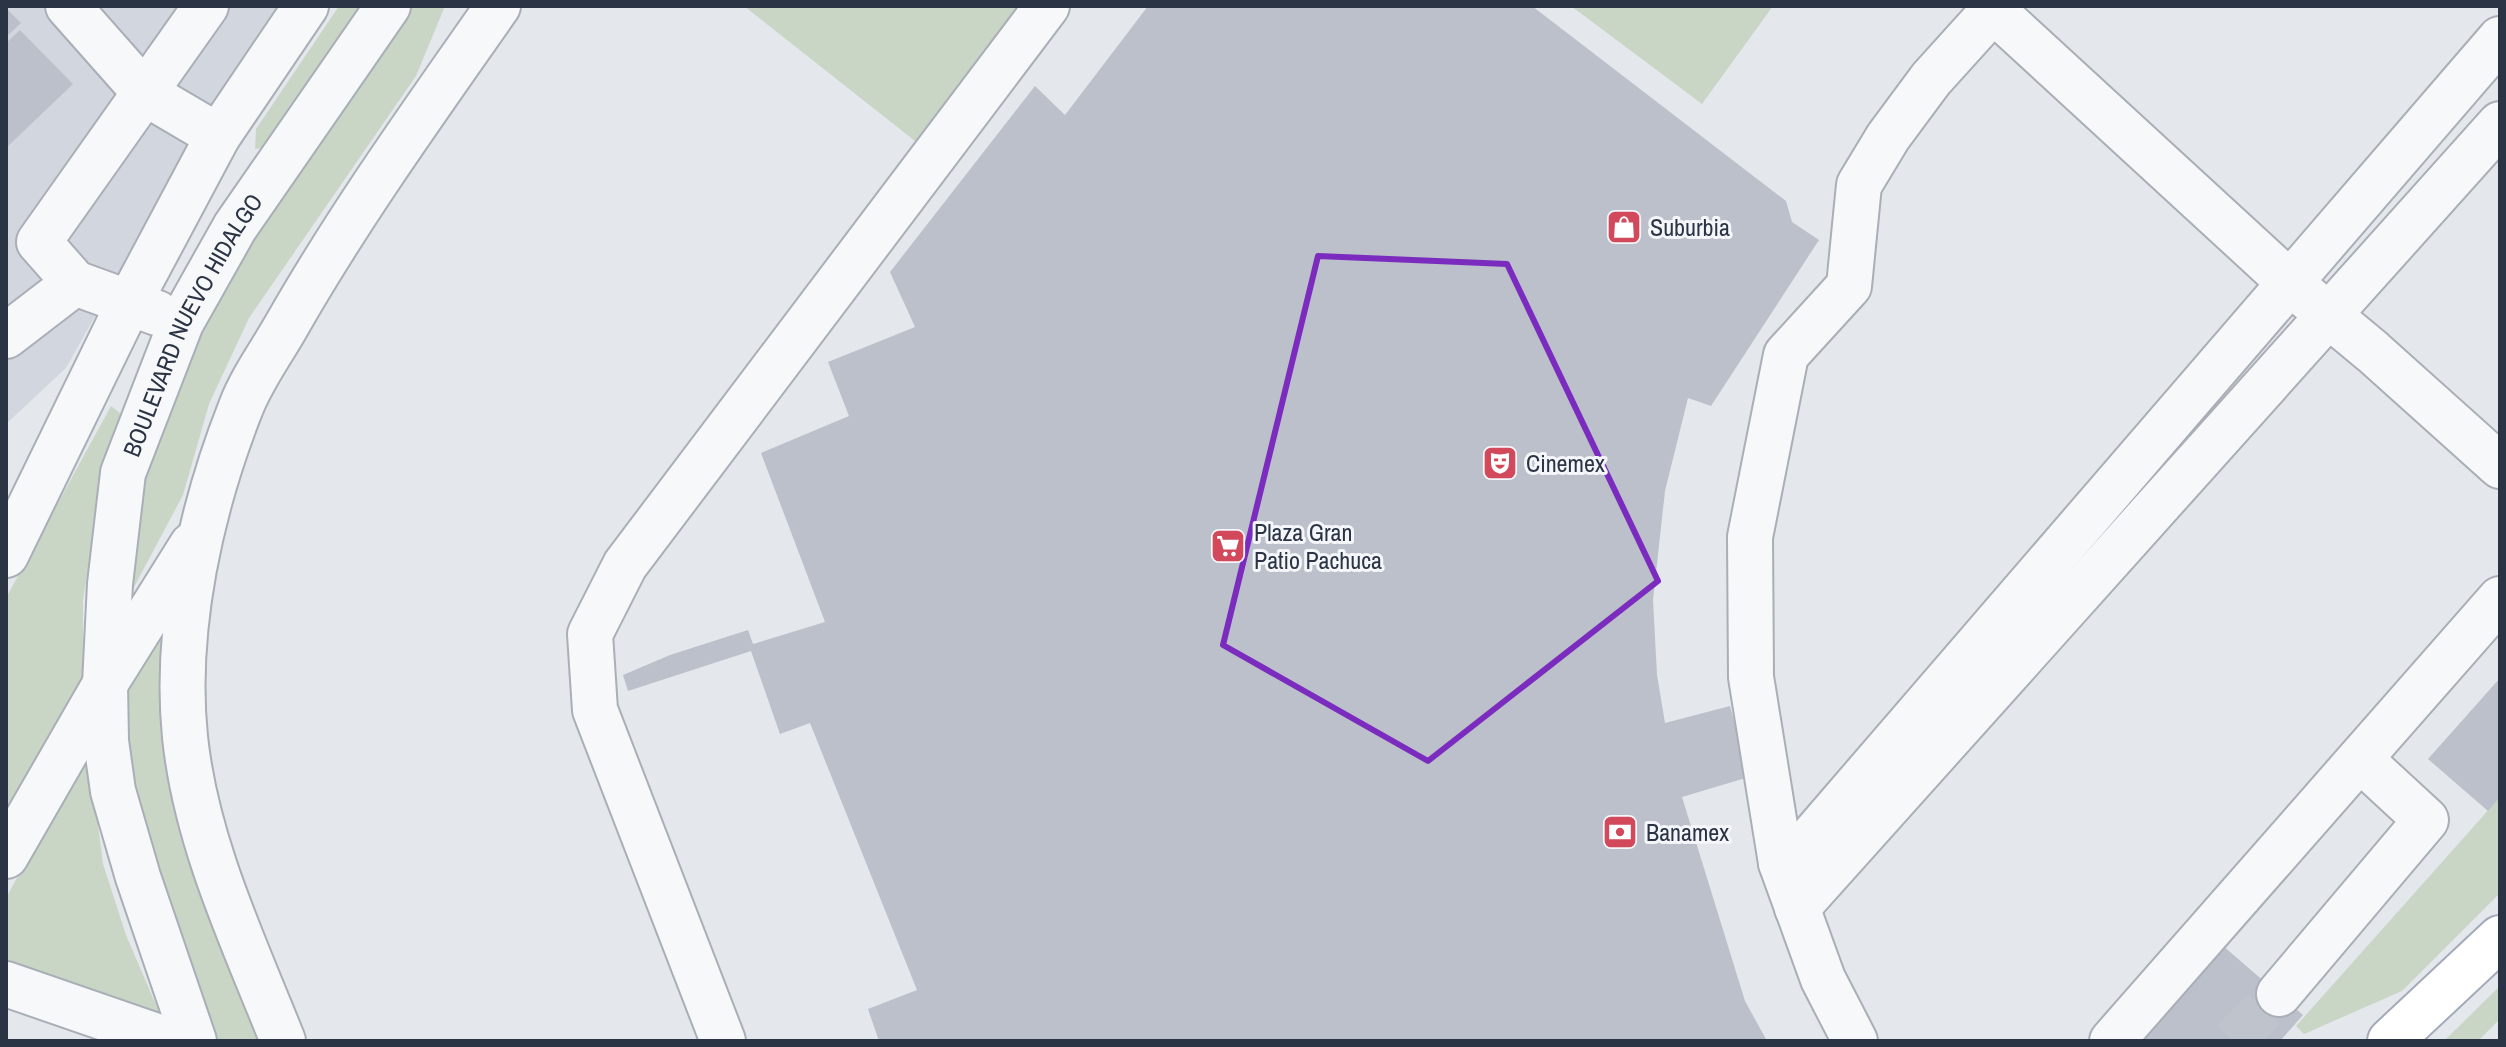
<svg xmlns="http://www.w3.org/2000/svg" width="2506" height="1047" viewBox="0 0 2506 1047" font-family="'Archivo Narrow',sans-serif">
  <style>
    .built { fill: #d2d6de }
    .green { fill: #c9d6c5 }
    .building { fill: #bbc0ca }
    .lines { fill: none; stroke-linecap: round; stroke-linejoin: round }
    .minor-tunnel { stroke: #bfc3cb; stroke-width: 44; stroke-dasharray: 44 22; stroke-linecap: butt }
    .minor-casing { stroke: #a9aeb7; stroke-width: 48 }
    .major-casing { stroke: #a3abb8; stroke-width: 48 }
    .minor { stroke: #f7f8fa; stroke-width: 44 }
    .major { stroke: #fff; stroke-width: 44 }
    .marked { fill: none; stroke: #7b2cbf; stroke-width: 6; stroke-linejoin: round }
    .labels { text-anchor: middle; dominant-baseline: central; stroke-width: 6; stroke-linejoin: round; paint-order: stroke }
    .poi-label { font-size: 24px; fill: #2b3445; stroke: #f4f6f9; text-anchor: start }
    .street-label { font-size: 24px; fill: #2b3445; stroke: #f4f6f9 }
  </style>
  <rect width="100%" height="100%" fill="#e4e7ec"/>
  <path class="built" d="M6,6h278l-57,83 -91,154 -70,125 -60,56z"/>
  <path class="green" d="M339,6h25l-97,141 -12,2 1,-20z
    M413,6h32l-29,70 -167,242 -40,86 -26,91 -59,111 12,-96 21,-86 60,-129z
    M744,6h301l-111,150z
    M1571,6h202l-71,98z
    M111,406l10,8 -26,110 -12,76v86l-77,133v-221z
    M164,604c-1,63 -5,134 9,196 18,83 56,162 88,241h-46l-31,-78 -53,-179 -7,-96z
    M88,748l15,116 23,71 36,84 -156,-56v-65z
    M2500,797v96l-98,98 -98,43 -8,-8z
    M2500,986v33l-22,22h-34z"/>
  <path class="building" d="M1148,6h384l254,195 6,21 27,18 -108,166 -23,-8 -23,93 -12,109 4,75 8,48 65,-17 19,71 -67,20 63,204 22,40h-888l-11,-32 49,-19 -107,-267 -30,11 -29,-83 -123,40 -5,-16 47,-20 78,-25 5,14 72,-22 -64,-169 88,-37 -21,-54 87,-35 -25,-55 145,-186 30,29z
    M6,8l15,15 -15,14z
    M20,30l53,54 -67,64v-105z
    M2500,678v119l-12,14 -60,-52z
    M2215,939l88,76 -23,26h-154z"/>
  <g class="lines">
    <path class="minor-tunnel" d="M2233,1041l46,-47"/>
    <g class="minor-casing">
      <g id="minor">
        <path d="M68,6l77,87 73,43"/>
        <path d="M1993,10l297,273 83,69 127,114"/>
        <path d="M157,313l-82,-30 -36,-41 167,-236"/>
        <path d="M6,336l69,-53"/>
        <path d="M6,555l123,-252 89,-167 88,-130"/>
        <path d="M6,856l99,-172 87,-139"/>
        <path d="M1781,863l25,-19 694,-805"/>
        <path d="M1797,908l703,-784"/>
        <path d="M6,984l165,57"/>
        <path d="M2279,994l147,-174 -66,-61"/>
        <path id="s1" d="M194,1041l-56,-164 -25,-86 -7,-50 -1,-57 5,-100 13,-111 58,-150 54,-96 153,-221"/>
        <path d="M283,1041c-39,-98 -87,-198 -98,-304 -11,-108 16,-229 56,-330 11,-29 32,-57 47,-84 63,-110 138,-214 210,-317"/>
        <path d="M723,1041l-128,-331 -5,-76 35,-69 422,-559"/>
        <path d="M1855,1041l-32,-62 -42,-116 -30,-186 -1,-140 36,-182 63,-69 10,-101 29,-48 43,-58 66,-73"/>
        <path d="M2112,1041l388,-442"/>
      </g>
    </g>
    <g class="major-casing">
      <path id="major" d="M2390,1041l110,-103"/>
    </g>
    <use href="#minor" class="minor"/>
    <use href="#major" class="major"/>
  </g>
  <path class="marked" d="M1318,256l189,8 151,317 -230,180 -205,-116z"/>
  <defs>
    <g id="shop-square" transform="scale(1.8)"><rect x="-9" y="-9" width="18" height="18" rx="4" fill="#d1495b" stroke="#f4f6f9"/><path d="M-5-2.5h2.3a2.7 3.5 0 0 1 5.4 0H5L5.5 6h-11ZM-1.5-2.5h3a1.5 2.3 0 0 0-3 0Z" fill="#fff"/></g>
    <g id="theatre-square" transform="scale(1.8)"><rect x="-9" y="-9" width="18" height="18" rx="4" fill="#d1495b" stroke="#f4f6f9"/><path d="M-5-5.5Q0-4 5-5.5V0Q5 5 0 6Q-5 5-5 0ZM-3.3-2.5H-1v1.5H-3.3ZM1-2.5H3.3v1.5H1ZM-2.8 1Q0 5.5 2.8 1Z" fill="#fff"/></g>
    <g id="supermarket-square" transform="scale(1.8)"><rect x="-9" y="-9" width="18" height="18" rx="4" fill="#d1495b" stroke="#f4f6f9"/><path d="M-6-5.5h2.5l.6 2H6L4.5 2H-2.5L-4.4-4H-6ZM-1.5 3.2a1.3 1.3 0 1 0 .1 0ZM3 3.2a1.3 1.3 0 1 0 .1 0Z" fill="#fff"/></g>
    <g id="bank-square" transform="scale(1.8)"><rect x="-9" y="-9" width="18" height="18" rx="4" fill="#d1495b" stroke="#f4f6f9"/><path d="M-6-4H6V4H-6ZM0-2.3a2.3 2.3 0 1 0 0 4.6a2.3 2.3 0 1 0 0-4.6Z" fill="#fff"/></g>
  </defs>
  <g fill-rule="evenodd">
    <use href="#shop-square" x="1624" y="227"/>
    <use href="#theatre-square" x="1500" y="463"/>
    <use href="#supermarket-square" x="1228" y="546"/>
    <use href="#bank-square" x="1620" y="832"/>
  </g>
  <g class="labels">
    <g class="poi-label">
      <text x="1650" y="227">Suburbia</text>
      <text x="1526" y="463">Cinemex</text>
      <text x="1254" y="532">Plaza Gran<tspan x="1254" dy="28">Patio Pachuca</tspan></text>
      <text x="1646" y="832">Banamex</text>
    </g>
    <g class="street-label">
      <text stroke="none"><textPath href="#s1" startOffset="746">BOULEVARD NUEVO HIDALGO</textPath></text>
    </g>
  </g>
  <rect width="2506" height="1047" fill="none" stroke="#2b3445" stroke-width="16"/>
</svg>
